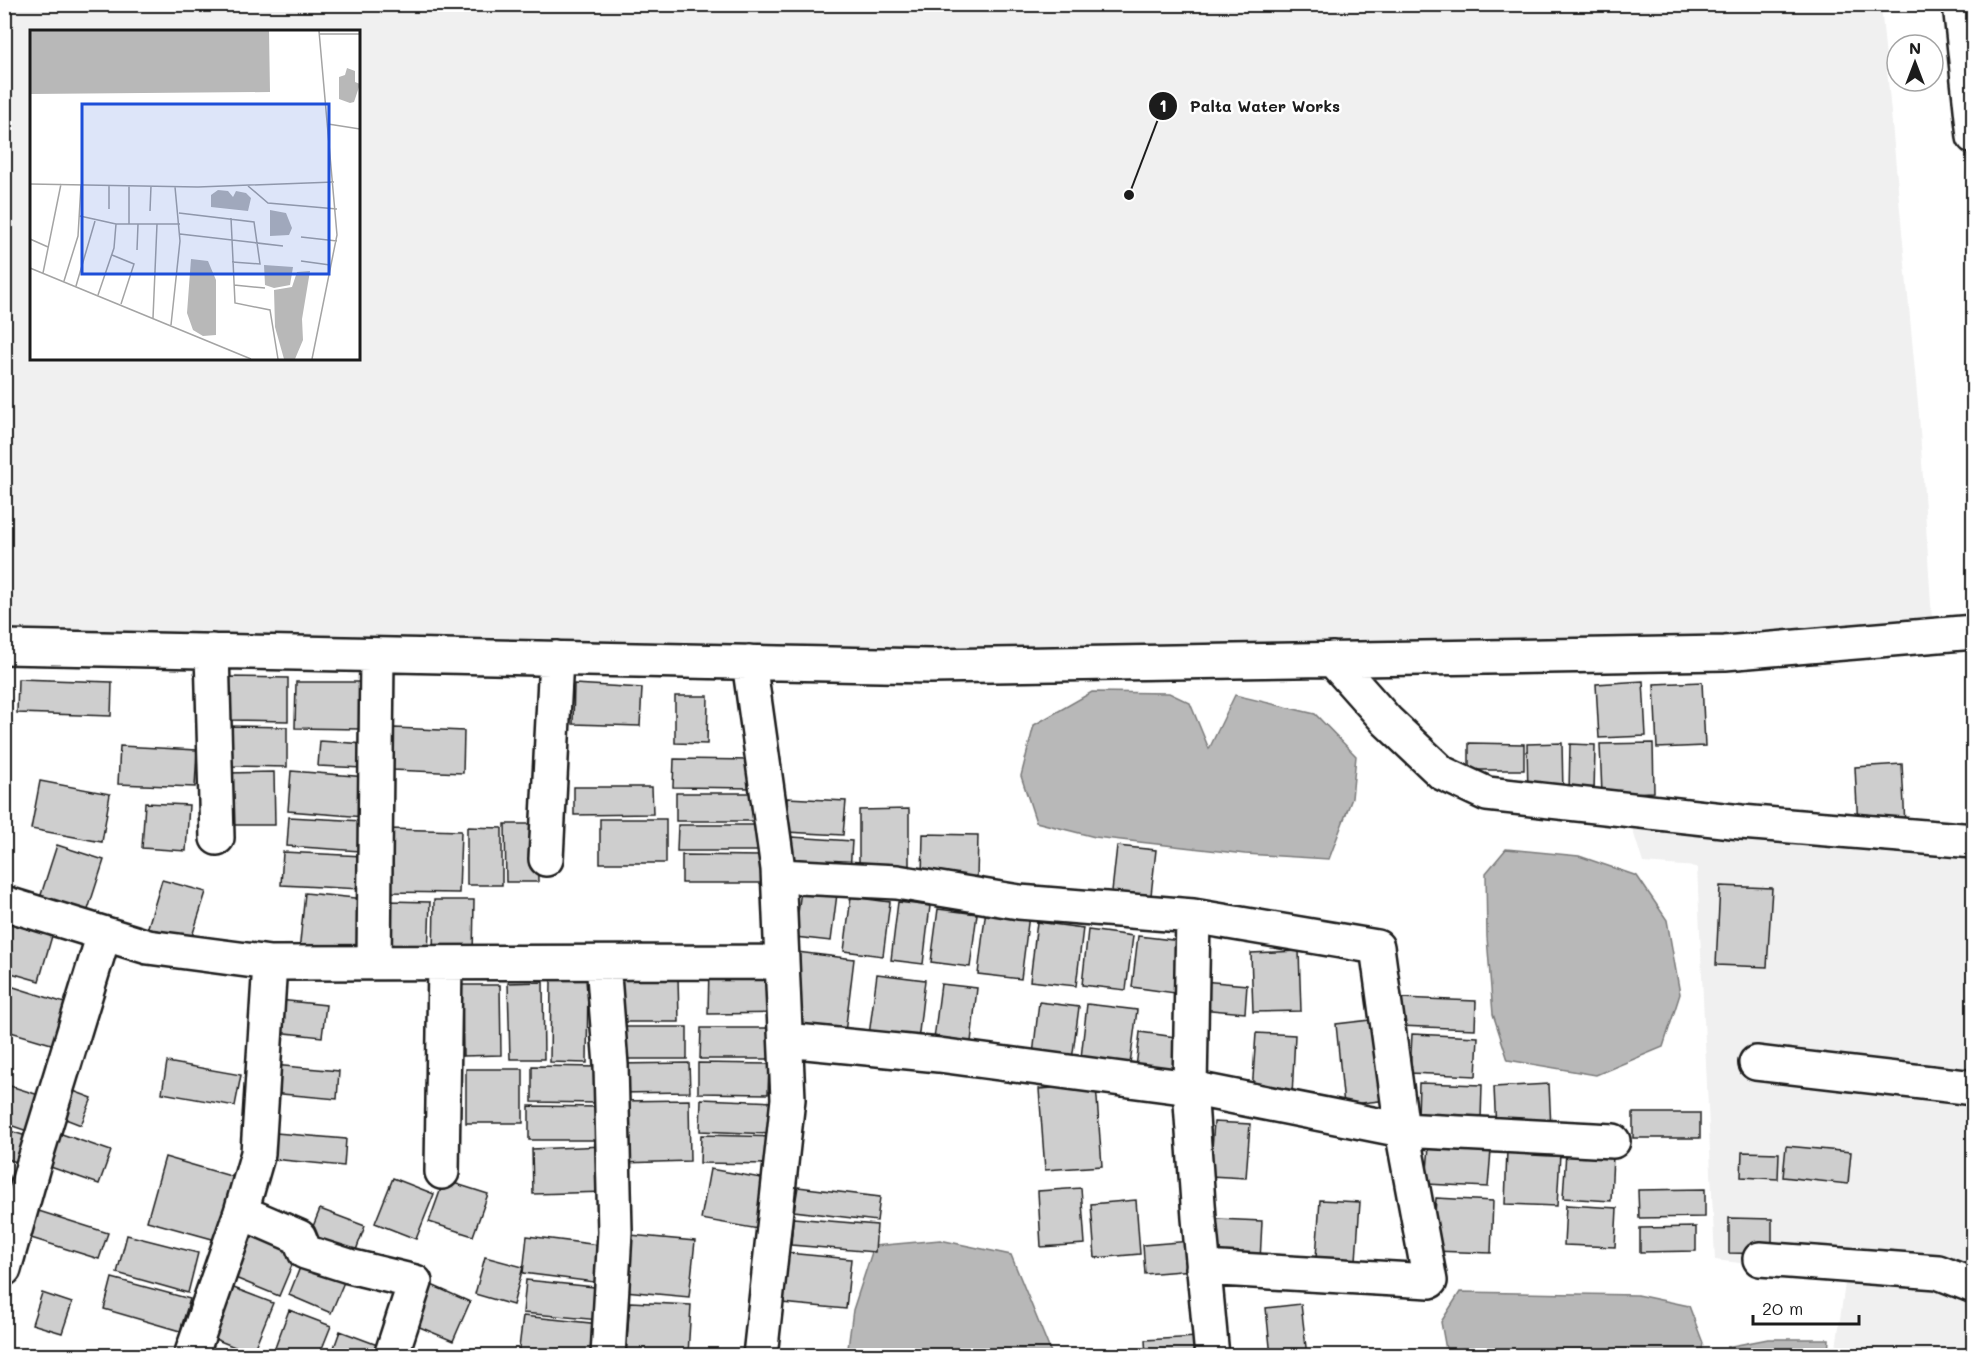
<svg xmlns="http://www.w3.org/2000/svg" width="1978" height="1360" viewBox="0 0 1978 1360" font-family="Mali,sans-serif">
  <style>
    .built { fill: #f0f0f0; fill-rule: evenodd }
    .water { fill: #b8b8b8; stroke: #7a7a7a; stroke-width: 1.5 }
    .building { fill: #cecece; stroke: #1c1c1c; stroke-width: 1.5 }
    .lines { fill: none; stroke-linecap: round; stroke-linejoin: round }
    .minor-casing { stroke: #1c1c1c; stroke-width: 38 }
    .minor { stroke: #fff; stroke-width: 33 }
    .inset-road { fill: none; stroke: #a4a4a4; stroke-width: 1.5 }
    .view { fill: #1d4ed8; fill-opacity: 0.15; stroke: #1d4ed8; stroke-width: 3 }
    .inset-edge { fill: none; stroke: #1c1c1c; stroke-width: 3 }
    .leader { fill: none; stroke: #1c1c1c; stroke-width: 2 }
    .callout-dot { fill: #1c1c1c; stroke: #fff; stroke-width: 2 }
    .mark-label { font-size: 18px; text-anchor: middle; font-weight: bold; fill: #fff }
    .callout-label { font-size: 16px; text-anchor: middle; font-weight: bold; fill: #1c1c1c; stroke: #fff; stroke-width: 5; stroke-linejoin: round; paint-order: stroke }
  </style>
  <rect width="100%" height="100%" fill="#fff"/>
  <filter id="ink" filterUnits="userSpaceOnUse"><feTurbulence type="fractalNoise" baseFrequency=".0167" numOctaves="2"/><feDisplacementMap in="SourceGraphic" scale="12" xChannelSelector="R" yChannelSelector="G"/><feConvolveMatrix kernelMatrix="1 2 1 2 8 2 1 2 1" color-interpolation-filters="sRGB"/></filter>
  <g filter="url(#ink)">
    <path class="built" d="M5,5h1876l38,410 13,205 -265,21 -794,13 -868,-23zM32,32h326v326h-326z
      M1630,821l343,25 1,481 -6,28h-133l11,-79 -131,-16 -18,-393 -54,-4z"/>
    <path class="water" d="M1092,692l77,1 21,10 19,46 26,-54 80,19 41,42 -4,42 -23,61 -84,-5 -150,-17 -59,-15 -15,-46 13,-51z
      M1506,849l73,7 58,20 30,44 13,74 -17,53 -67,28 -88,-15 -15,-46 -6,-77 -1,-64z
      M940,1240l71,15 41,100 -205,1 6,-46 21,-64z
      M1460,1292l177,3 52,11 14,37 -2,12h-254l-6,-33z
      M1768,1339h61l-1,16h-103l2,-8z"/>
    <path class="building" d="M228,677l60,1v43l-61,-1z
      M18,679l94,3 -1,34 -94,-3z
      M1643,681l3,55 -47,2 -3,-54z
      M296,682h66l-1,47 -66,-1z
      M1702,682l3,64 -48,2 -3,-64z
      M574,684l68,4 -2,38 -67,-2z
      M675,696h33l-1,48 -32,-1z
      M228,726l59,1v40l-59,-1z
      M394,728l70,3 -1,42 -71,-3z
      M320,741l46,3 -2,24 -46,-2z
      M1469,743l55,1v26h-55z
      M1562,743l1,51h-35l-1,-50z
      M1653,743l1,49 -52,2 -2,-50z
      M1570,744l25,1 -1,49 -25,-1z
      M120,746l77,4 -2,37 -77,-3z
      M674,759l79,1v28l-80,-1z
      M1902,764l3,62 -47,2 -3,-61z
      M291,771l76,6 -3,40 -76,-6z
      M274,772l1,53h-46l-1,-52z
      M40,781l70,13 -8,48 -71,-13z
      M574,787h78l1,27 -79,1z
      M676,793h83v28h-83z
      M787,798l59,3 -3,34 -57,-3z
      M145,803l44,2 -3,46 -44,-3z
      M909,809v64h-50v-63z
      M289,817l73,4 -2,30 -73,-5z
      M600,819h66v44h-66z
      M505,824h32l1,58h-32z
      M678,825h82l-1,26h-82z
      M467,827l35,1v57h-35z
      M388,829l73,2 -2,62 -72,-1z
      M923,834l55,1 -1,44 -55,-1z
      M792,837l60,4 -2,30 -60,-4z
      M57,845l47,15 -19,59 -46,-18z
      M1117,846l39,4 -6,54 -39,-4z
      M283,852l80,4 -1,33 -81,-4z
      M682,855l79,1v27h-79z
      M162,880l44,12 -17,54 -44,-9z
      M1720,886l52,2 -5,79 -51,-2z
      M801,890l36,4 -6,47 -36,-4z
      M305,893l60,6 -7,59 -59,-6z
      M851,897l39,5 -7,54 -39,-5z
      M434,900h40l-1,57 -40,-1z
      M387,901l43,1 -2,54 -43,-2z
      M898,902l32,4 -7,58 -32,-4z
      M938,909l39,5 -7,53 -39,-5z
      M986,909l43,6 -8,64 -43,-5z
      M4,914l50,15 -15,52 -35,-10z
      M1037,922l46,6 -7,58 -46,-5z
      M1088,930l45,6 -7,54 -44,-5z
      M1138,936l43,5 -6,52 -43,-6z
      M1299,951l2,60 -48,1 -2,-59z
      M797,952l57,7 -9,74 -57,-6z
      M779,965l2,48 -73,1 1,-46z
      M877,974l48,6 -7,61 -49,-6z
      M678,977l1,45h-68v-44z
      M551,980h37l-1,83 -37,-1z
      M1202,981l45,4 -2,28 -45,-4z
      M543,982l1,77h-34l-2,-76z
      M4,984l67,21 -13,41 -54,-16z
      M941,984l36,4 -7,63 -37,-4z
      M462,985h38l1,70 -38,1z
      M1400,998l76,3 -1,28 -76,-3z
      M279,1000l47,5 -4,32 -46,-5z
      M1039,1002l40,5 -7,53 -39,-5z
      M1087,1004l50,6 -7,54 -49,-6z
      M1379,1019l9,81 -44,5 -8,-81z
      M616,1027h71v32h-71z
      M701,1028h70v31h-71z
      M1140,1032l42,6 -5,44 -42,-5z
      M1256,1033l39,2 -3,61 -40,-3z
      M1412,1034l66,3 -2,39 -66,-3z
      M167,1062l74,13 -6,31 -73,-13z
      M689,1063l1,29 -74,1v-29z
      M698,1063l71,1 -1,30 -70,-1z
      M273,1065l66,6 -2,28 -66,-6z
      M532,1066l67,1v36l-67,-1z
      M466,1069h57v54h-57z
      M1419,1083l63,2 -1,34 -63,-2z
      M4,1084l41,13 -12,36 -29,-10z
      M1549,1084l2,45 -55,2 -2,-44z
      M1096,1085l6,81 -57,4 -6,-81z
      M60,1086l32,12 -11,27 -31,-12z
      M701,1099l74,3 -1,32 -74,-3z
      M689,1100l1,61 -68,2 -2,-62z
      M529,1106l70,1v33h-70z
      M1633,1113h67v25h-67z
      M1214,1122l36,2 -4,54 -36,-2z
      M4,1129l25,8 -9,26 -16,-5z
      M50,1130l61,21 -12,33 -60,-21z
      M264,1132l82,7 -2,27 -82,-8z
      M701,1135l77,2v27l-78,-1z
      M604,1146l2,46 -73,2 -1,-45z
      M1429,1146l62,4 -3,37 -62,-3z
      M1786,1146l65,6 -3,32 -65,-7z
      M1507,1150l53,3 -3,53 -52,-2z
      M1566,1152l47,3 -2,46 -48,-3z
      M1742,1152l37,1 -1,26 -37,-2z
      M165,1157l69,20 -18,63 -69,-19z
      M710,1169l63,11 -9,50 -63,-11z
      M393,1178l41,16 -18,45 -41,-16z
      M444,1180l44,14 -15,42 -44,-14z
      M798,1187l82,10 -3,24 -83,-10z
      M1081,1188l4,56 -44,3 -3,-56z
      M1705,1189v28l-66,1 -1,-28z
      M1436,1198l57,3 -2,52 -58,-2z
      M1136,1200l4,54 -45,4 -4,-54z
      M1320,1200l40,2 -4,58 -40,-2z
      M1566,1205l51,3 -2,39 -51,-2z
      M23,1206l85,27 -9,26 -84,-26z
      M320,1209l45,17 -13,35 -46,-17z
      M793,1218l84,7 -2,27 -84,-7z
      M1729,1218l43,1v35l-43,-1z
      M1217,1219l45,2 -2,40 -46,-3z
      M249,1225l51,21 -21,50 -51,-21z
      M1696,1227v24l-56,1v-24z
      M127,1235l71,18 -10,40 -71,-20z
      M630,1235l65,6 -6,56 -64,-6z
      M527,1236l80,10 -5,37 -79,-10z
      M1191,1241l2,29 -48,4 -2,-29z
      M787,1253l64,6 -5,50 -64,-6z
      M485,1257l38,10 -10,38 -38,-11z
      M301,1265l43,17 -13,31 -42,-18z
      M112,1278l78,21 -10,32 -76,-22z
      M526,1280l78,8 -4,32 -77,-7z
      M427,1283l43,19 -17,39 -43,-18z
      M226,1285l47,18 -21,51 -47,-19z
      M42,1293l30,10 -10,30 -30,-9z
      M630,1302l61,3 -3,49 -62,-3z
      M1301,1304l6,52h-36l-5,-48z
      M289,1310l42,16 -12,30h-47z
      M523,1316l77,8 -3,32h-79z
      M340,1331l40,15 -4,10h-45z
      M1197,1337l2,19h-53l-1,-16z"/>
    <g class="lines">
      <g class="minor-casing">
        <path id="minor" d="M1960,4l14,133
          M4,647l926,19 795,-13 249,-21
          M212,651l5,187
          M1332,659l55,62 55,52 45,21 254,28 233,19
          M749,662l29,207 10,230 -28,257
          M546,859l10,-201
          M779,876l118,6 122,20 174,14 184,31 25,183 28,151 -227,-13
          M4,903l144,44 122,16 512,-1
          M1193,916l-3,172 9,130 13,138
          M374,963l3,-308
          M603,963l8,102 4,167 -7,124
          M786,1040l153,15 251,33 212,42 211,11
          M1756,1063l218,25
          M442,1172l3,-209
          M241,1212l58,25 6,15 44,14 66,16 -24,74
          M1760,1259l178,13 36,14
          M4,1269l29,-103 71,-232
          M191,1356l50,-144 17,-59 12,-190"/>
      </g>
      <use href="#minor" class="minor"/>
    </g>
  </g>
  <g transform="translate(30 30)">
    <rect width="330" height="330" fill="#fff"/>
    <path d="M0,1h239l1,61 -240,2zM317,38l8,3v11l5,2 -6,18 -4,1 -11,-4v-22l6,-2zM188,160l10,1 5,6 3,-6 10,2 5,5 -3,13 -37,-4v-12zM240,180l16,3 6,15 -3,7 -19,1zM161,229l17,2 8,19v55l-13,1 -10,-6 -6,-17zM234,235l29,2 -3,18 -16,3 -9,-3zM280,241l-8,48 1,21 -8,19h-11l-9,-32 -1,-37 18,-3 5,-15z" fill="#b8b8b8"/>
    <path class="inset-road" d="M290,4h40M298,94l32,5M0,154l168,3 136,-5M79,155v24M218,156l20,17 69,6M120,181l1,-25M149,183l75,9 6,42 -28,-2M50,186l36,8h64M201,188l4,85 35,7 8,49M99,194v-38M150,204l103,12M271,207l36,4M0,209l18,8M107,220l1,-26M82,225l22,9 -13,40M271,231l29,4M0,238l221,91M13,243l18,-89M34,251l14,-45 3,-51M204,255l31,3M46,256l19,-65M68,265l16,-47 2,-24M123,288l4,-94M141,295l9,-84 -5,-54M282,329l25,-124 -18,-204"/>
    <path class="view" d="M52,74h247v170h-247z"/>
    <rect width="330" height="330" class="inset-edge"/>
  </g>
  <path class="leader" d="M1129 195L1163 106"/>
  <g class="callout-dot">
    <circle cx="1129" cy="195" r="6"/>
    <circle cx="1163" cy="106" r="15"/>
  </g>
  <g class="mark-label">
    <text x="1163" y="112">1</text>
  </g>
  <g class="callout-label">
    <text x="1265" y="112">Palta Water Works</text>
  </g>
  <rect width="1978" height="1360" fill="none" stroke="#fff" stroke-width="24"/>
  <rect x="12" y="12" width="1954" height="1336" fill="none" stroke="#1c1c1c" stroke-width="2" filter="url(#ink)"/>
  <g transform="translate(1915 63)"><circle r="28" fill="#ffffff" stroke="#a4a4a4" stroke-width="1.5"/>
  <path d="M0-4.5L10 22L0 15L-10 22Z" fill="#1c1c1c"/>
  <text y="-9" font-size="16" font-weight="bold" text-anchor="middle" fill="#1c1c1c">N</text>
  </g>
  <path d="M1753 1315v9h106v-9" fill="none" stroke="#1c1c1c" stroke-width="3"/>
  <text x="1762" y="1315" font-size="18" fill="#1c1c1c" stroke="#ffffff" stroke-width="4.5" paint-order="stroke">20 m</text>
</svg>
